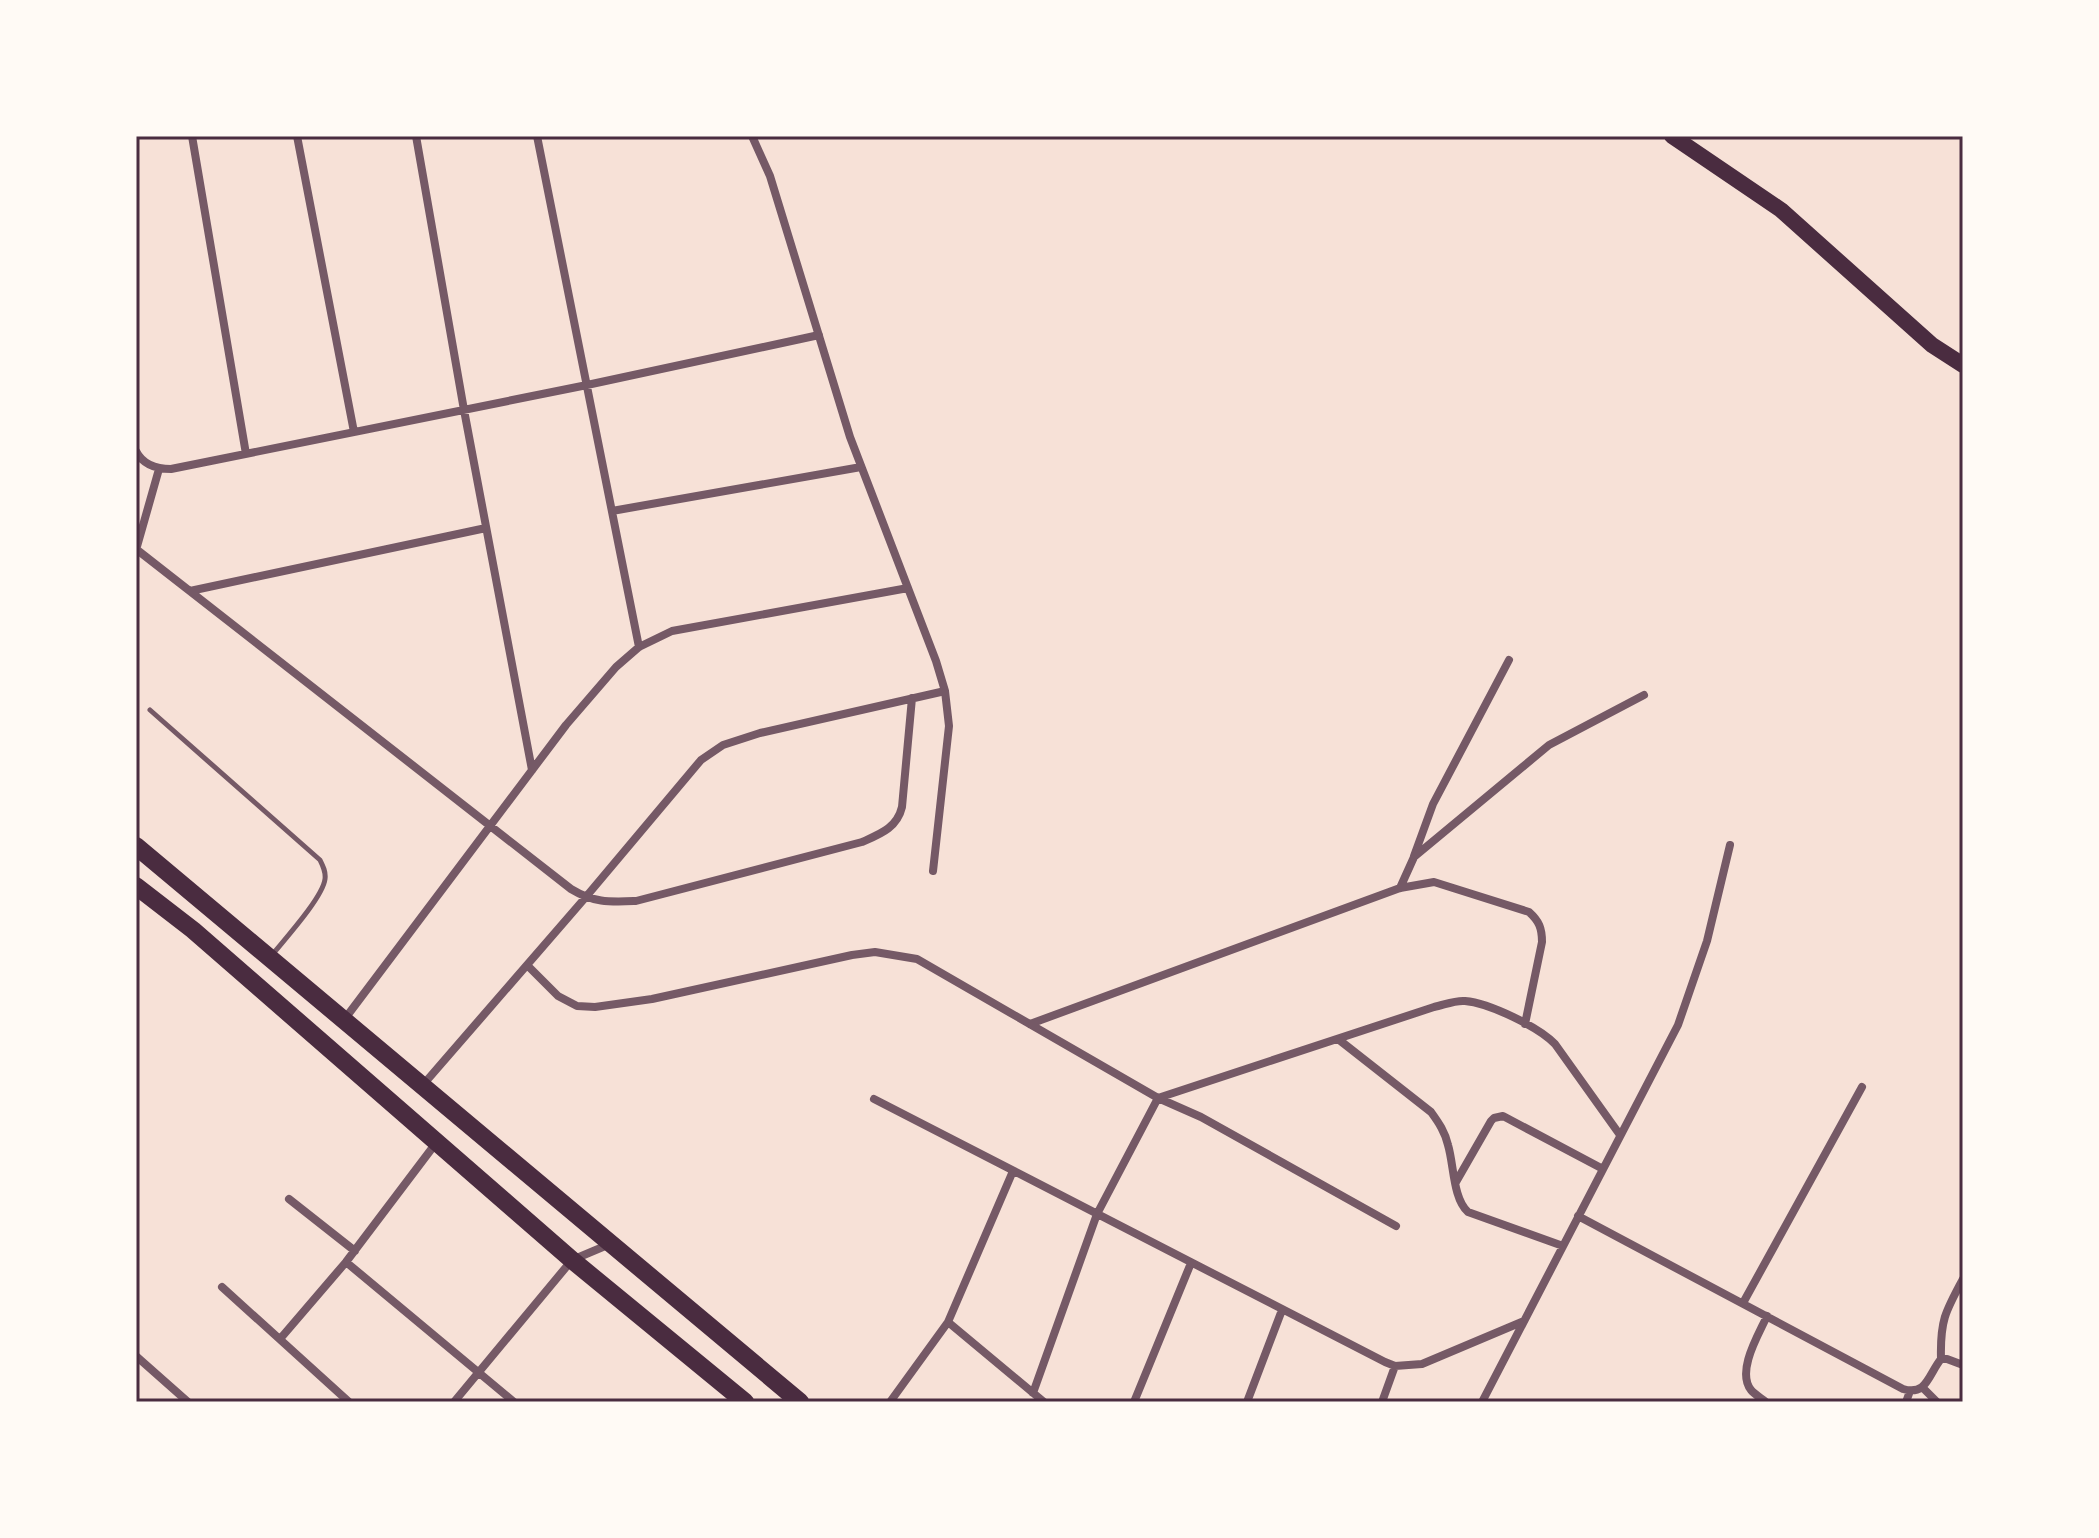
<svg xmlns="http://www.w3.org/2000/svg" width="2099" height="1538" viewBox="0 0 2099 1538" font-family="Cabin,sans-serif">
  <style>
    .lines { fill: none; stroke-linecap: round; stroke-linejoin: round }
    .service { stroke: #755966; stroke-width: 5 }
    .minor { stroke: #755966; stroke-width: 8 }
    .secondary { stroke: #4a2c40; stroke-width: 16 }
    .trunk { stroke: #4a2c40; stroke-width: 18 }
    .neatline { fill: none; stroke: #4a2c40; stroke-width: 3 }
  </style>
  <rect width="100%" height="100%" fill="#f7e1d7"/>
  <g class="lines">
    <path class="service" d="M150,710l170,150c3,6 6,12 5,19 -2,18 -40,60 -53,76"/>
    <path class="minor" d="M192,136l54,318
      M297,136l57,296
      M416,136l48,274 68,360
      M537,136l102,511
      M752,136l18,40 80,261 86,224 9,30 4,35 -16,145
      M136,451c7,14 20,18 35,18l416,-84 232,-50
      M612,511l249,-44
      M136,549l435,340c23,14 38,13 65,12l226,-59c18,-8 35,-14 40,-35l10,-109
      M136,550l23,-81
      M190,591l296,-63
      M1414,856l19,-52 76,-144
      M1400,888l14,-31 135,-112 95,-50
      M527,965l31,31 19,10 18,1 57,-8 200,-44 23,-3 42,7 241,139 43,19 195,109
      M344,1020l222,-295 50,-58 23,-20 33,-16 236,-43
      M1030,1024l370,-136 34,-6 95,30c10,9 13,16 13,30l-17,82
      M1338,1039l93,73c8,11 14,20 17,33 6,20 5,54 20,67l95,34
      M422,1086l163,-188 116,-138 22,-15 37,-12 185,-42
      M874,1099l511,263 10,4 27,-2 102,-43
      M1456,1182l35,-61 3,-3 9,-2 100,53
      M289,1199l66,52
      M1578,1216l325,173c24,7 25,-14 38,-30h6l16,6
      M346,1262l168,140
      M222,1287l127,115
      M1743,1303l119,-216
      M948,1322l96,80
      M280,1339l66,-77 90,-119
      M136,1356l52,46
      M1941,1359c-1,-38 4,-47 22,-80
      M1923,1388l14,14
      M1033,1393l64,-179 61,-116 276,-91c10,-2 21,-7 31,-6 24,2 74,26 90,43l65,91
      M454,1402l118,-142 38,-16
      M890,1402l58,-80 65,-151
      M1134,1402l57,-139
      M1247,1402l35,-92
      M1382,1402l13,-36
      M1482,1402l196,-377 29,-84 23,-96
      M1766,1402c-5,-4 -12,-8 -15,-12 -15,-19 8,-56 16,-74
      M1906,1402l4,-11"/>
    <path class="secondary" d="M1672,136l109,74 151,135 31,20"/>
    <path class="trunk" d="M136,846l664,556
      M136,886l57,44 379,330 173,142"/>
  </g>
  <rect width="2099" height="1538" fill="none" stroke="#fffaf5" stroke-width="276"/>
  <rect x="138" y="138" width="1823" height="1262" class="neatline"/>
</svg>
